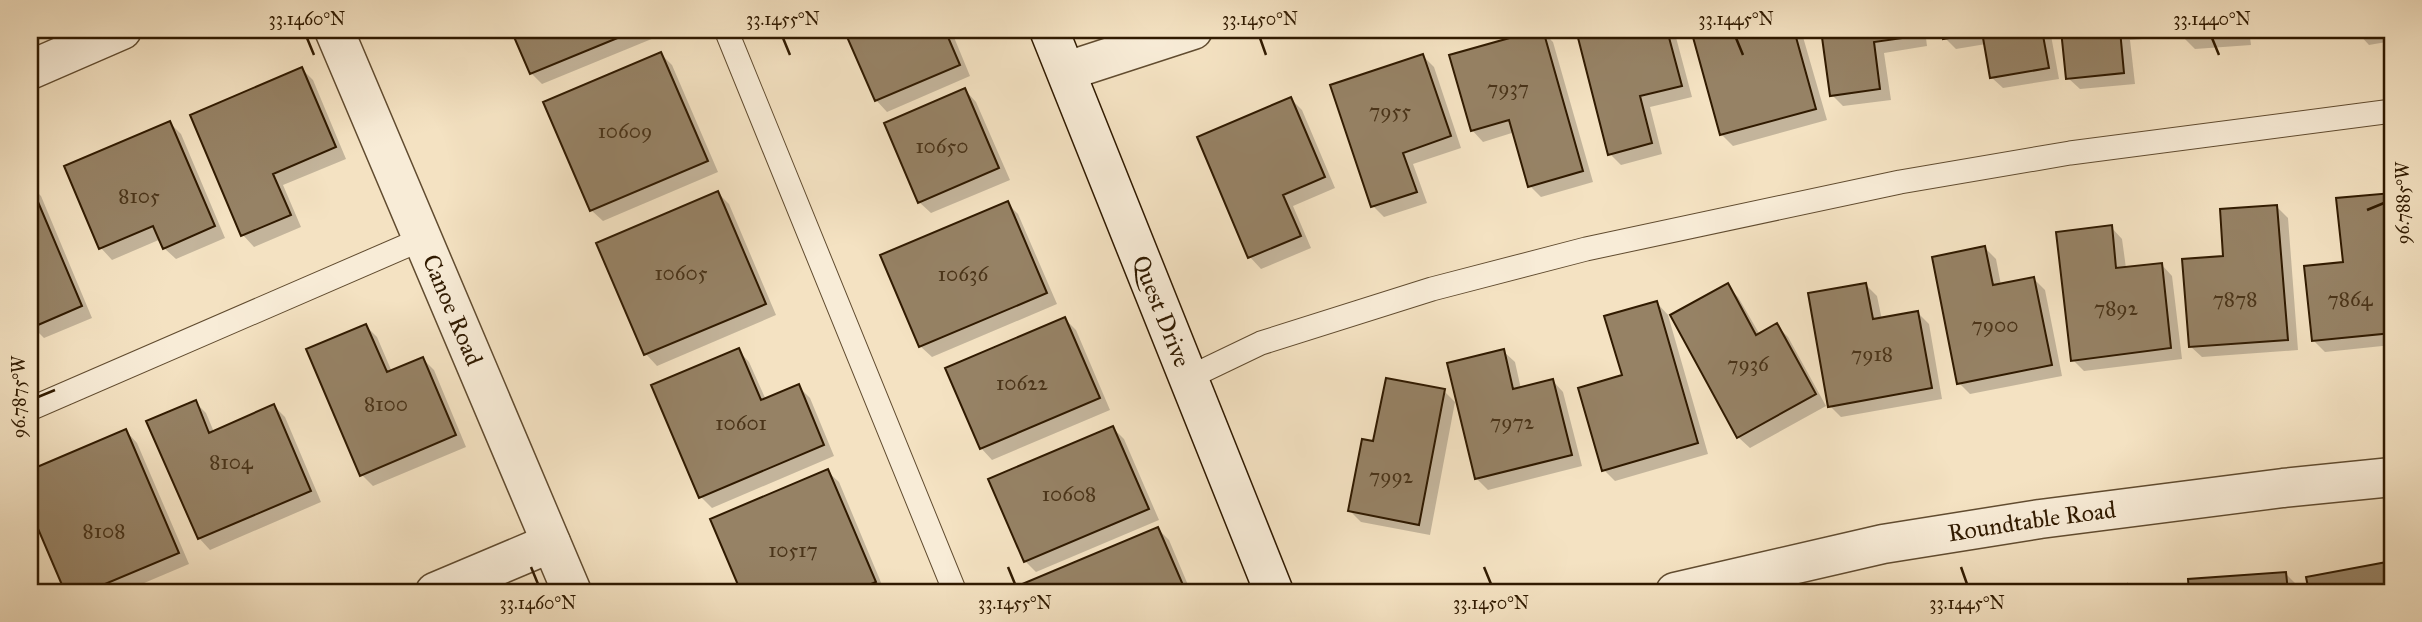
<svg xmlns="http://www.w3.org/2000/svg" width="2422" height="622" viewBox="0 0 2422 622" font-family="'IM FELL Great Primer',serif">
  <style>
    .shadow { fill: #0003 }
    .building { fill: #968265; stroke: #301a00; stroke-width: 2 }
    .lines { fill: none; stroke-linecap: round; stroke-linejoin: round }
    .lane-casing { stroke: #614c30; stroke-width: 25 }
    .street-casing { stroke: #614c30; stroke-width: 41 }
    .secondary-casing { stroke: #301a00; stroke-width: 41 }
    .lane { stroke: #f8ecd7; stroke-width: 23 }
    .street { stroke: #f8ecd7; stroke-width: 38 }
    .secondary { stroke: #f8ecd7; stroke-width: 38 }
    .ticks { fill: none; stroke: #301a00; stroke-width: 2.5 }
    .labels { text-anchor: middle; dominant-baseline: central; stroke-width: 6; stroke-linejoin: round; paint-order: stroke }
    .number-label { font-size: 21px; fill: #4a3419 }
    .street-label { font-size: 24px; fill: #301a00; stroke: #f8ecd7 }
    .neatline { fill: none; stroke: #301a00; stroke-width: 2.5 }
    .ticks-label { font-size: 18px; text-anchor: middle; fill: #301a00 }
  </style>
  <rect width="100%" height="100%" fill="#f4e2c2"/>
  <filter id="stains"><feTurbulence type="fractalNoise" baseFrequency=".00286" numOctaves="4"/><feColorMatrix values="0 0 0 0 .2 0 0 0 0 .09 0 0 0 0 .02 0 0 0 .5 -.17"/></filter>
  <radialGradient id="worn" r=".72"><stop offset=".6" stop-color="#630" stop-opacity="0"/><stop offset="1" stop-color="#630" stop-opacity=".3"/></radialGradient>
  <path class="shadow" d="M513,30h138l3,8 -112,46 -11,-11z
    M846,30h105l19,46 -83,36 -11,-12z
    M1578,30h96l18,67 -42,10 12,47 -41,11 -11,-11z
    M1693,30h108l26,90 -94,26 -12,-12z
    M1823,30h102l2,16 -43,7 7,47 -48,6 -11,-11z
    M1943,30h107l9,49 -56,9 -12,-11 -5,-33 -30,5 -11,-11z
    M2063,30h104l1,7 -38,3 5,44 -55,5 -12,-11z
    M2183,30h66l2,15 -56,4 -11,-11z
    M2357,30h35v11l-23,4 -11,-12z
    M1542,31l11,11 40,140 -52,15 -11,-11 -15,-54 -32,10 -11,-12z
    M661,54l11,11 46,107 -115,49 -12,-11z
    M1423,56l11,11 27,81 -48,16 14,39 -43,14 -11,-11z
    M302,69l11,11 33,79 -63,26 18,42 -47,20 -11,-12 -51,-119z
    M965,90l11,12 34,78 -79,33 -12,-11z
    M1291,99l11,11 33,78 -42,18 18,42 -50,21 -11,-12 -51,-119z
    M170,123l11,11 44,104 -49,21 -12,-11 -3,-9 -49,21 -11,-12 -35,-81z
    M30,185l11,11 51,122 -48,20 -11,-11 -3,-8z
    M718,193l11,11 47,111 -119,51 -11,-12 -47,-111z
    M2392,195v150l-67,7 -11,-11 31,-78 -7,-63z
    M1007,203l11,11 39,90 -125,53 -12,-11z
    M2277,207l11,11 10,132 -96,7 -12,-11 35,-88z
    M2111,227l11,12 4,29 35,-4 11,12 10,83 -98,12 -11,-11z
    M1985,248l11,11 5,26 33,-6 11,11 17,86 -92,18 -11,-11z
    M1866,285l11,11 5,24 36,-7 11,11 13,75 -101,18 -11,-11z
    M1727,286l11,11 22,38 17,-9 11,11 38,69 -76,42 -12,-11z
    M1657,303l11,12 40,139 -93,27 -11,-11 20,-94z
    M1065,319l11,11 34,80 -118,50 -11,-12z
    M366,326l11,11 15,35 31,-13 11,11 32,77 -93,39 -11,-11z
    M738,350l11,12 17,38 32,-14 12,12 24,58 -122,52 -11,-11z
    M1503,351l12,11 6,27 31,-9 11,12 19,74 -94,24 -11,-11 -28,-115z
    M1444,391l11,11 -25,133 -69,-13 -11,-11 25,-68z
    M195,402l11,11 8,19 60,-26 11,11 36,85 -111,48 -11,-12z
    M1113,428l11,11 35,81 -123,52 -11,-11z
    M126,431l11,12 52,121 -66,28h-56l-37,-87v-33z
    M827,471l12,11 46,110h-142l-31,-72z
    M1158,529l11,11 22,52h-172l-1,-4z
    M2392,562v30h-82l-2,-14z
    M2286,574l11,11 1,7h-108l-1,-11z"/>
  <path class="building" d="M511,30h126l-107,44z
    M844,30h101l15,35 -85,36z
    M1538,30h5l40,141 -55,16 -19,-67 -38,11 -22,-76z
    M1576,30h91l15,56 -42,10 12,47 -44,12z
    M1691,30h103l22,79 -96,26z
    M1821,30h95l1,6 -43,6 6,47 -50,7z
    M1941,30h101l7,38 -59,10 -8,-46 -39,7z
    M2061,30h59l4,43 -58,6z
    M2181,30h59v5l-58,3z
    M661,52l47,109 -118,50 -47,-109z
    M1423,54l28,82 -48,17 14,39 -46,15 -41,-122z
    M302,67l34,80 -63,27 18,41 -50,21 -51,-121z
    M965,88l34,80 -81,35 -34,-80z
    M1291,97l34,80 -42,18 18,41 -53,22 -51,-121z
    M170,121l45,105 -52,23 -10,-23 -54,23 -35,-83z
    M30,183l52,123 -51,22 -1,-4z
    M718,191l48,113 -122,51 -48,-112z
    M2392,193v140l-80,8 -8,-75 39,-4 -7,-64z
    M1008,201l39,92 -128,54 -39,-92z
    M2277,205l11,135 -99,7 -7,-88 41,-3 -3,-47z
    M2112,225l4,43 46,-5 9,85 -100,13 -15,-129z
    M1985,246l8,39 41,-8 18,88 -95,19 -25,-127z
    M1728,283l28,52 21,-12 39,71 -79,44 -67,-123z
    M1866,283l7,36 45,-8 14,77 -104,19 -20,-114z
    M1657,301l41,142 -96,28 -24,-83 44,-13 -18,-59z
    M1065,317l35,81 -120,51 -35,-81z
    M366,324l21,48 36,-15 33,78 -96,41 -54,-127z
    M739,348l22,52 38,-16 25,61 -125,53 -48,-113z
    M1504,349l9,40 40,-10 19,76 -97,24 -28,-116z
    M1386,378l59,11 -26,136 -71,-14 14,-72 11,2z
    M196,400l13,33 65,-29 37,87 -113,48 -52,-118z
    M1113,426l36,83 -125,53 -36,-83z
    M126,429l53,124 -93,39h-21l-35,-82v-40z
    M828,469l48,113 -25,10h-110l-31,-73z
    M1158,527l28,65h-169l-2,-5z
    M2392,561v31h-83l-3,-15z
    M2286,572l2,20h-99l-1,-13z
    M2127,584l2,8h-29z"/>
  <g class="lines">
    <g class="lane-casing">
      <path id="lane" d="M726,30l229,562
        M1188,378l73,-35 171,-54 154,-40 314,-67 170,-29 322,-42
        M30,409l392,-170"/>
    </g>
    <g class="street-casing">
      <g id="street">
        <path id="s1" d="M334,30l238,562"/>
        <path d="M30,70l92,-40"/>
        <path d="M1067,71l126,-41"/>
        <path d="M435,592l116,-49"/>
        <path id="s2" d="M1675,592l208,-48 157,-25 243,-31 109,-11"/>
      </g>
    </g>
    <g class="secondary-casing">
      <g id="secondary">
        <path id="s3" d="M1049,30l225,562"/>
      </g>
    </g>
    <use href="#lane" class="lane"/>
    <use href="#street" class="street"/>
    <use href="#secondary" class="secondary"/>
  </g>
  <path class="ticks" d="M307,38l7,17M783,38l7,17M1260,38l6,17M1736,38l7,17M2212,38l7,17M2367,210l17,-7M38,397l17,-7M531,567l7,17M1008,567l7,17M1484,567l7,17M1961,567l6,17"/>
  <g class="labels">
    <g class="number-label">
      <text x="1508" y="88">7937</text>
      <text x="1390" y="111">7955</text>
      <text x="625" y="131">10609</text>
      <text x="942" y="146">10650</text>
      <text x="139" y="196">8105</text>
      <text x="681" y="273">10605</text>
      <text x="963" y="274">10636</text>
      <text x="2235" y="299">7878</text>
      <text x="2350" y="299">7864</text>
      <text x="2116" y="308">7892</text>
      <text x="1995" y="325">7900</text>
      <text x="1872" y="354">7918</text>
      <text x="1748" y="364">7936</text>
      <text x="1022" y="383">10622</text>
      <text x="386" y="404">8100</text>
      <text x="1512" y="422">7972</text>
      <text x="741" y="423">10601</text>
      <text x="231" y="462">8104</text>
      <text x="1391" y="476">7992</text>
      <text x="1069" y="494">10608</text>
      <text x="104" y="531">8108</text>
      <text x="793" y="550">10517</text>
    </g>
    <g class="street-label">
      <text stroke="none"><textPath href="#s1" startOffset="304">Canoe Road</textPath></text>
      <text stroke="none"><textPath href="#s3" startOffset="303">Quest Drive</textPath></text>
      <text stroke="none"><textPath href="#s2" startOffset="364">Roundtable Road</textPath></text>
    </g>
  </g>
  <rect width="2422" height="622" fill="none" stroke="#f4e2c2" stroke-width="77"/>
  <rect x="38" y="38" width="2346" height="546" class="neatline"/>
  <g class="ticks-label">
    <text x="307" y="25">33.1460°N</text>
    <text x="783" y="25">33.1455°N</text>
    <text x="1260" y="25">33.1450°N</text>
    <text x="1736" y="25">33.1445°N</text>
    <text x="2212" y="25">33.1440°N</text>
    <text transform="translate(2403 203) rotate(-90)" y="6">96.7885°W</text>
    <text transform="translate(19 397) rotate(-90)" y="6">96.7875°W</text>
    <text x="538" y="609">33.1460°N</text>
    <text x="1015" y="609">33.1455°N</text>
    <text x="1491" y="609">33.1450°N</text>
    <text x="1967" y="609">33.1445°N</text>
  </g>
  <rect width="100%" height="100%" filter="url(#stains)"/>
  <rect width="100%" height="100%" fill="url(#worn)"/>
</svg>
